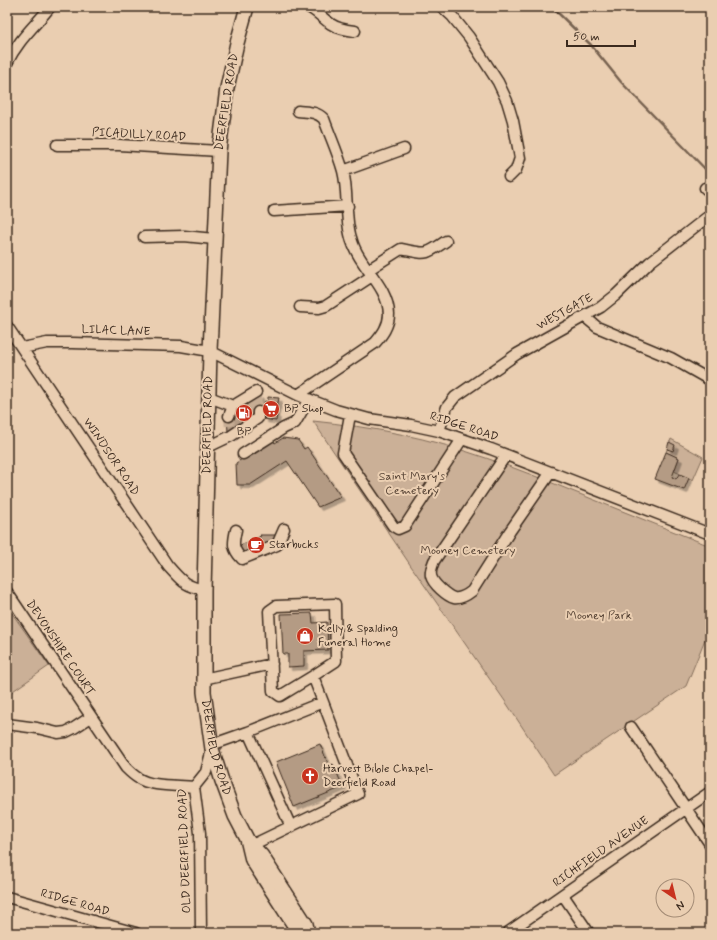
<svg xmlns="http://www.w3.org/2000/svg" width="717" height="940" viewBox="0 0 717 940" font-family="Mynerve,sans-serif">
  <style>
    .green { fill: #cbb097; stroke: #836d5a }
    .lines { fill: none; stroke-linecap: round; stroke-linejoin: round }
    .stream { stroke: #776250; stroke-width: 2.5 }
    .building { fill: #b49b84; stroke: #3b2a1e; filter: url(#shadow) }
    .minor-tunnel { stroke: #c7ad94; stroke-width: 10; stroke-dasharray: 10 5; stroke-linecap: butt }
    .minor-casing { stroke: #3b2a1e; stroke-width: 13 }
    .major-casing { stroke: #3b2a1e; stroke-width: 16 }
    .minor { stroke: #eaceb1; stroke-width: 10 }
    .major { stroke: #eaceb1; stroke-width: 13 }
    .labels { text-anchor: middle; dominant-baseline: central; stroke-width: 4; stroke-linejoin: round; paint-order: stroke }
    .street-label { font-size: 12px; fill: #3b2a1e; stroke: #eaceb1 }
    .poi-label { font-size: 12px; fill: #3b2a1e; stroke: #eaceb1; text-anchor: start }
    .park-label { font-size: 12px; fill: #513e30; stroke: #eaceb1 }
  </style>
  <defs>
    <filter id="shadow"><feDropShadow dx="3.5" dy="3.5" stdDeviation="0" flood-color="#0004"/></filter>
  </defs>
  <rect width="100%" height="100%" fill="#eaceb1"/>
  <filter id="ink" filterUnits="userSpaceOnUse"><feTurbulence type="fractalNoise" baseFrequency=".025" numOctaves="2"/><feDisplacementMap in="SourceGraphic" scale="8" xChannelSelector="R" yChannelSelector="G"/><feConvolveMatrix kernelMatrix="1 2 1 2 8 2 1 2 1" color-interpolation-filters="sRGB"/></filter>
  <g filter="url(#ink)">
    <path class="green" d="M313,421c29,3 58,7 87,13 59,12 116,34 172,57 46,18 92,37 138,55v81l-24,59 -132,89 -47,-71 -96,-138z
      M671,439l32,18 -10,23 -19,-9 5,-13 -13,-6z
      M9,609l40,57 -42,29v-85z"/>
    <g class="lines">
      <path class="stream" d="M552,7l39,38 30,37 89,92"/>
    </g>
    <path class="building" d="M260,395l1,15 -33,22 -1,-15z
      M268,397l11,1 -4,17h2l-1,6 -12,-2 1,-18 3,1z
      M283,438l15,2 6,9 3,-2 34,50 -23,10 -31,-46 -37,24h-13l-1,-22 36,-24 3,4z
      M669,442l6,3 -2,6 -6,-2z
      M666,452l13,6 -7,19 4,2 3,-5 10,4 -5,12 -29,-11z
      M260,535h17l-3,9 -33,11 -3,-9 23,-10z
      M312,613l1,10 14,-1 1,28 -24,1v15l-16,1v-13h-5l-2,-40z
      M320,744l9,22 4,-2 10,23 -49,20 -18,-45z"/>
    <g class="lines">
      <path class="minor-tunnel" d="M256,397l2,15
        M248,403l1,14
        M239,409l1,14
        M229,416l1,15"/>
      <g class="minor-casing">
        <path id="minor" d="M308,7c10,5 14,11 23,17 7,5 16,6 24,7
          M442,7l10,9 17,21 29,45 9,19 6,20 7,37 -4,12 -7,7
          M7,63c11,-23 28,-37 43,-56
          M298,111c10,1 18,0 26,8 6,17 14,34 19,52 6,23 1,50 10,73 8,24 35,42 36,70 0,12 -7,21 -14,29l-77,52
          M57,145h62l100,6
          M343,171l61,-22
          M705,188l5,4
          M274,211l74,-5
          M144,237l40,-1 30,3
          M368,270l33,-21c26,5 23,7 45,-8
          M300,307l19,1 7,-2 46,-30
          M585,317l12,10 74,31 39,22
          M7,326l161,240c14,15 15,19 36,24
          M22,348l25,-5h25l109,3 29,5 88,44 38,15 33,9 42,6 28,6 52,18 219,85
          M209,397l24,9 23,-14
          M350,415l-7,38 50,73 5,3 7,-3 57,-87
          M229,416l4,-10
          M439,431l8,-24 8,-10 62,-43 84,-47 15,-12 34,-33 60,-47
          M208,447l23,-11 27,-18v-6
          M243,454l41,-26 11,-5 14,-24
          M506,455l-72,106c-2,5 -4,10 -3,15 2,8 16,20 23,22 7,1 13,-3 18,-7l38,-60 41,-59
          M236,530c-3,13 -4,19 6,29l35,-14 7,-16
          M7,592l119,176c3,3 7,7 12,10 13,9 40,7 56,9
          M313,676l-33,20 -7,-5 -4,-80 7,-5 59,-2 1,57 -23,15 10,26
          M203,679l69,-15
          M7,724l30,4 21,5 8,-1 8,-4 17,-11
          M631,727l79,117
          M248,732l43,95
          M211,745l37,-13 75,-30 35,92 -106,51
          M563,895l26,38
          M7,897l129,36
          M201,933l-1,-100 -6,-46 12,-15 6,-23
          M507,933l203,-141"/>
      </g>
      <g class="major-casing">
        <g id="major">
          <path id="s1" d="M247,7l-10,36 -10,45 -8,63 -9,200 -6,239v102l8,57 10,32 13,35 12,23 5,21 45,70 4,3"/>
          <path d="M248,841l14,15 44,68 2,9"/>
        </g>
      </g>
      <use href="#minor" class="minor"/>
      <use href="#major" class="major"/>
    </g>
  </g>
  <defs>
    <g id="supermarket-disc" transform="scale(0.9)"><circle r="9.5" fill="#c8321e" stroke="#eaceb1"/><path d="M-6-5.5h2.5l.6 2H6L4.5 2H-2.5L-4.4-4H-6ZM-1.5 3.2a1.3 1.3 0 1 0 .1 0ZM3 3.2a1.3 1.3 0 1 0 .1 0Z" fill="#fff"/></g>
    <g id="fuel-disc" transform="scale(0.9)"><circle r="9.5" fill="#c8321e" stroke="#eaceb1"/><path d="M-5.5-6h7V0h2V4h1.3V-2.5L3-4.5l.8-.8L6-3V5H2.5V1h-1V6h-7ZM-4.2-4.7v3.2H.2V-4.7Z" fill="#fff"/></g>
    <g id="cafe-disc" transform="scale(0.9)"><circle r="9.5" fill="#c8321e" stroke="#eaceb1"/><path d="M-5.5-4.5H6V0H3Q3 3.5 0 3.5H-2.5Q-5.5 3.5-5.5 0ZM3-3.2v2h1.7v-2ZM-6 4.5H4V6H-6Z" fill="#fff"/></g>
    <g id="shop-disc" transform="scale(0.9)"><circle r="9.5" fill="#c8321e" stroke="#eaceb1"/><path d="M-5-2.5h2.3a2.7 3.5 0 0 1 5.4 0H5L5.5 6h-11ZM-1.5-2.5h3a1.5 2.3 0 0 0-3 0Z" fill="#fff"/></g>
    <g id="church-disc" transform="scale(0.9)"><circle r="9.5" fill="#c8321e" stroke="#eaceb1"/><path d="M-1.2-6h2.4v3.5h3.3v2.4h-3.3V6h-2.4V-.1h-3.3v-2.4h3.3Z" fill="#fff"/></g>
  </defs>
  <g fill-rule="evenodd">
    <use href="#supermarket-disc" x="271" y="409"/>
    <use href="#fuel-disc" x="244" y="413"/>
    <use href="#cafe-disc" x="256" y="545"/>
    <use href="#shop-disc" x="305" y="636"/>
    <use href="#church-disc" x="310" y="776"/>
  </g>
  <g class="labels">
    <g class="street-label">
      <text transform="translate(227 102) rotate(-81)">DEERFIELD ROAD</text>
      <text transform="translate(139 135) rotate(3)">PICADILLY ROAD</text>
      <text transform="translate(565 312) rotate(-29)">WESTGATE</text>
      <text transform="translate(116 331) rotate(2)">LILAC LANE</text>
      <text transform="translate(208 425) rotate(-89)">DEERFIELD ROAD</text>
      <text transform="translate(464 427) rotate(18)">RIDGE ROAD</text>
      <text transform="translate(111 457) rotate(56)">WINDSOR ROAD</text>
      <text transform="translate(60 648) rotate(56)">DEVONSHIRE COURT</text>
      <text stroke="none"><textPath href="#s1" startOffset="745">DEERFIELD ROAD</textPath></text>
      <text transform="translate(185 851) rotate(-92)">OLD DEERFIELD ROAD</text>
      <text transform="translate(601 852) rotate(-35)">RICHFIELD AVENUE</text>
      <text transform="translate(75 903) rotate(16)">RIDGE ROAD</text>
    </g>
    <g class="poi-label">
      <text x="284" y="409">BP Shop</text>
      <text x="244" y="432" text-anchor="middle">BP</text>
      <text x="269" y="545">Starbucks</text>
      <text x="318" y="629">Kelly &amp; Spalding<tspan x="318" dy="14">Funeral Home</tspan></text>
      <text x="323" y="769">Harvest Bible Chapel-<tspan x="323" dy="14">Deerfield Road</tspan></text>
    </g>
    <g class="park-label">
      <text x="412" y="477">Saint Mary's<tspan x="412" dy="14">Cemetery</tspan></text>
      <text x="468" y="551">Mooney Cemetery</text>
      <text x="599" y="616">Mooney Park</text>
    </g>
  </g>
  <rect width="717" height="940" fill="none" stroke="#eaceb1" stroke-width="24"/>
  <rect x="12" y="12" width="693" height="916" fill="none" stroke="#3b2a1e" stroke-width="1.5" filter="url(#ink)"/>
  <g transform="translate(675 898) rotate(145)"><circle r="19" fill="#eaceb1" stroke="#a48c76"/>
  <path d="M0-3L7 15L0 10L-7 15Z" fill="#c8321e"/>
  <text y="-6" font-size="11" font-weight="bold" text-anchor="middle" fill="#3b2a1e">N</text>
  </g>
  <path d="M567 40v6h68v-6" fill="none" stroke="#3b2a1e" stroke-width="2"/>
  <text x="573" y="40" font-size="12" fill="#3b2a1e" stroke="#eaceb1" stroke-width="3" paint-order="stroke">50 m</text>
</svg>
